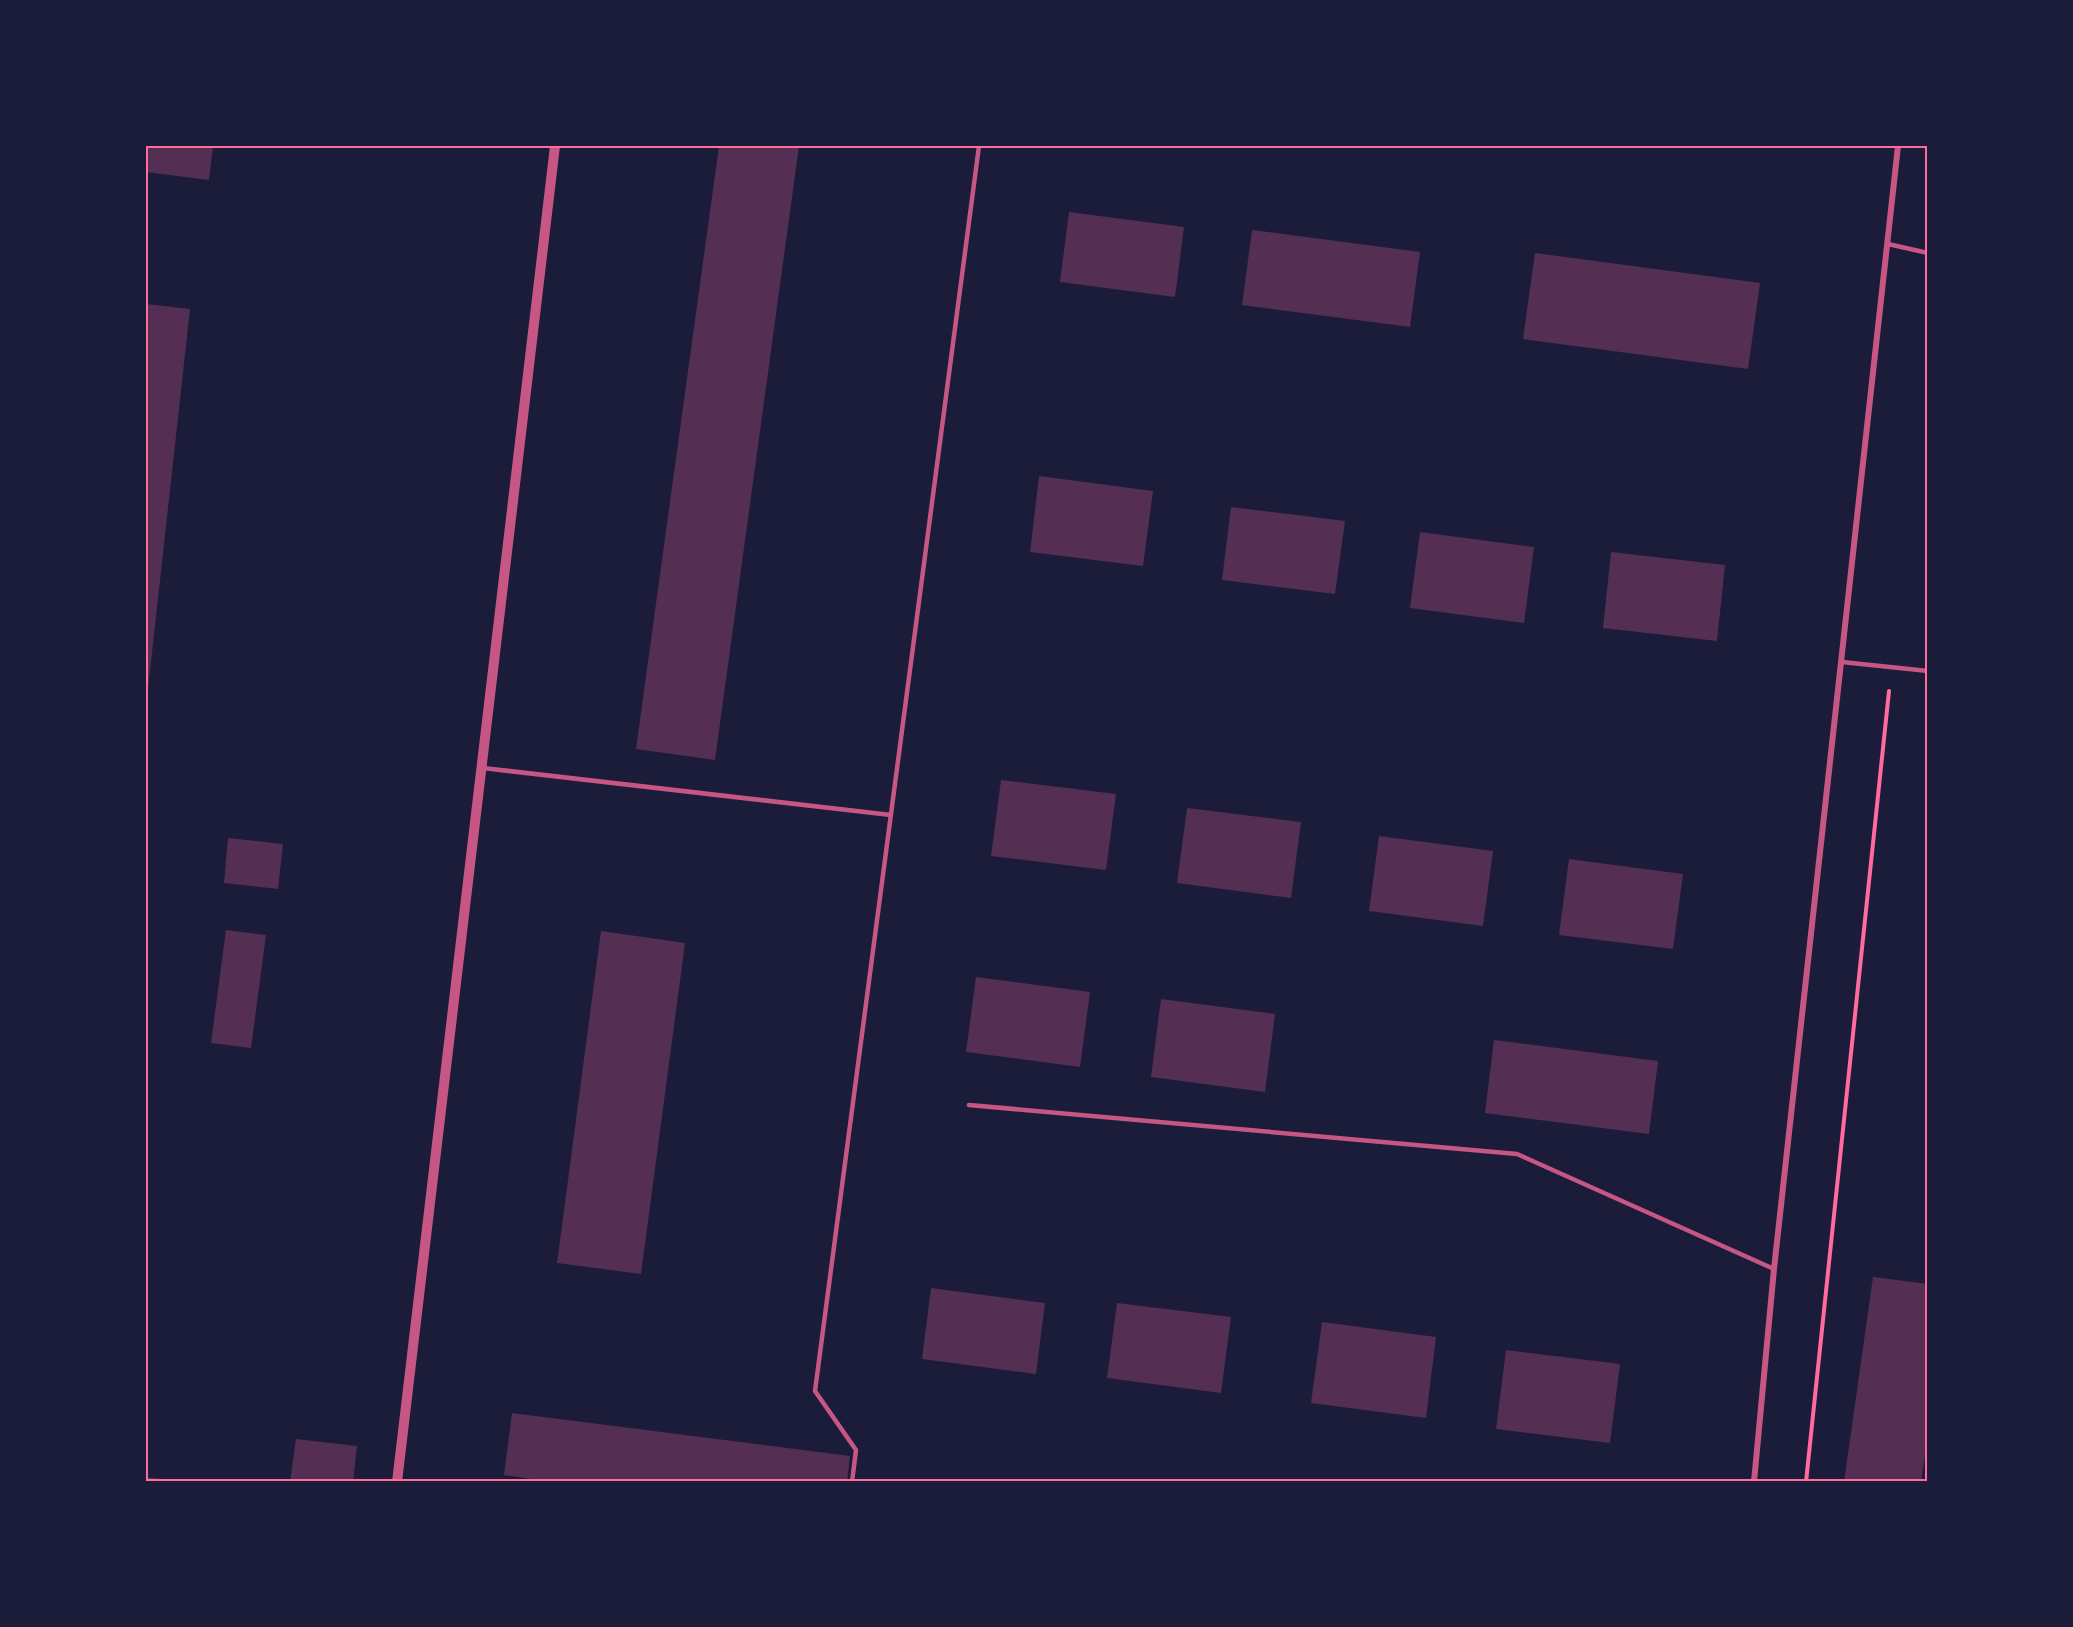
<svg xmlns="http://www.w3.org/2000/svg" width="2073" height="1627" viewBox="0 0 2073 1627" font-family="Merriweather,serif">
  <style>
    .building { fill: #542f53 }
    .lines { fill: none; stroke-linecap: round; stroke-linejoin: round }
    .path { stroke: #ff6b9d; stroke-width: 4 }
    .service { stroke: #c65784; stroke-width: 4.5 }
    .minor { stroke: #c65784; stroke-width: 6 }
    .tertiary { stroke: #c65784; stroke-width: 10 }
    .neatline { fill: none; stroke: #ff6b9d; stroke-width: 2 }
  </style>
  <rect width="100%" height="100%" fill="#1b1b3a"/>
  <path class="building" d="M146,146h67l-4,34 -63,-8z
    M719,146h80l-84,614 -79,-11z
    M1069,212l115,15 -9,70 -115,-15z
    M1252,230l168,22 -10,75 -168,-22z
    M1535,253l225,30 -12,86 -225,-30z
    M146,304l44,5 -43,389h-1z
    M1039,476l114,15 -10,75 -113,-14z
    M1231,507l114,14 -10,73 -113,-14z
    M1420,532l114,15 -10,76 -114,-15z
    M1611,552l114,13 -8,76 -114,-13z
    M1001,780l115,14 -10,76 -115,-14z
    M1187,808l114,14 -10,76 -114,-15z
    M1379,836l114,15 -10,75 -114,-15z
    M228,838l55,6 -5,45 -54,-6z
    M1569,859l114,15 -10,75 -114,-14z
    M226,930l40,5 -15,113 -40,-5z
    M601,931l84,12 -44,331 -84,-11z
    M976,977l114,15 -10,75 -114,-15z
    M1161,999l114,15 -10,78 -114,-15z
    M1494,1040l164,21 -9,73 -164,-21z
    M1873,1277l55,7v151l-7,47h-77z
    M931,1288l114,15 -9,71 -114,-15z
    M1117,1303l114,14 -10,76 -114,-15z
    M1322,1322l114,15 -10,81 -115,-15z
    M1506,1350l114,14 -10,79 -114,-14z
    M512,1413l338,43 -3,26h-296l-47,-7z
    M296,1439l61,7 -4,36h-63z
    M146,1477l22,3v2h-22z"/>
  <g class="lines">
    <path class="path" d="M1806,1482l83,-791"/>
    <path class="service" d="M1888,244l40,9
      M1842,662l86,9
      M483,768l408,47
      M969,1105l548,49 257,115
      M852,1482l4,-32 -41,-59 164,-1245"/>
    <path class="minor" d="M1754,1482l20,-213 124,-1123"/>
    <path class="tertiary" d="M397,1482l158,-1336"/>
  </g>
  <rect width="2073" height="1627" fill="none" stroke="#1b1b3a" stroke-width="294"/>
  <rect x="147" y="147" width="1779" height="1333" class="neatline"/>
</svg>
